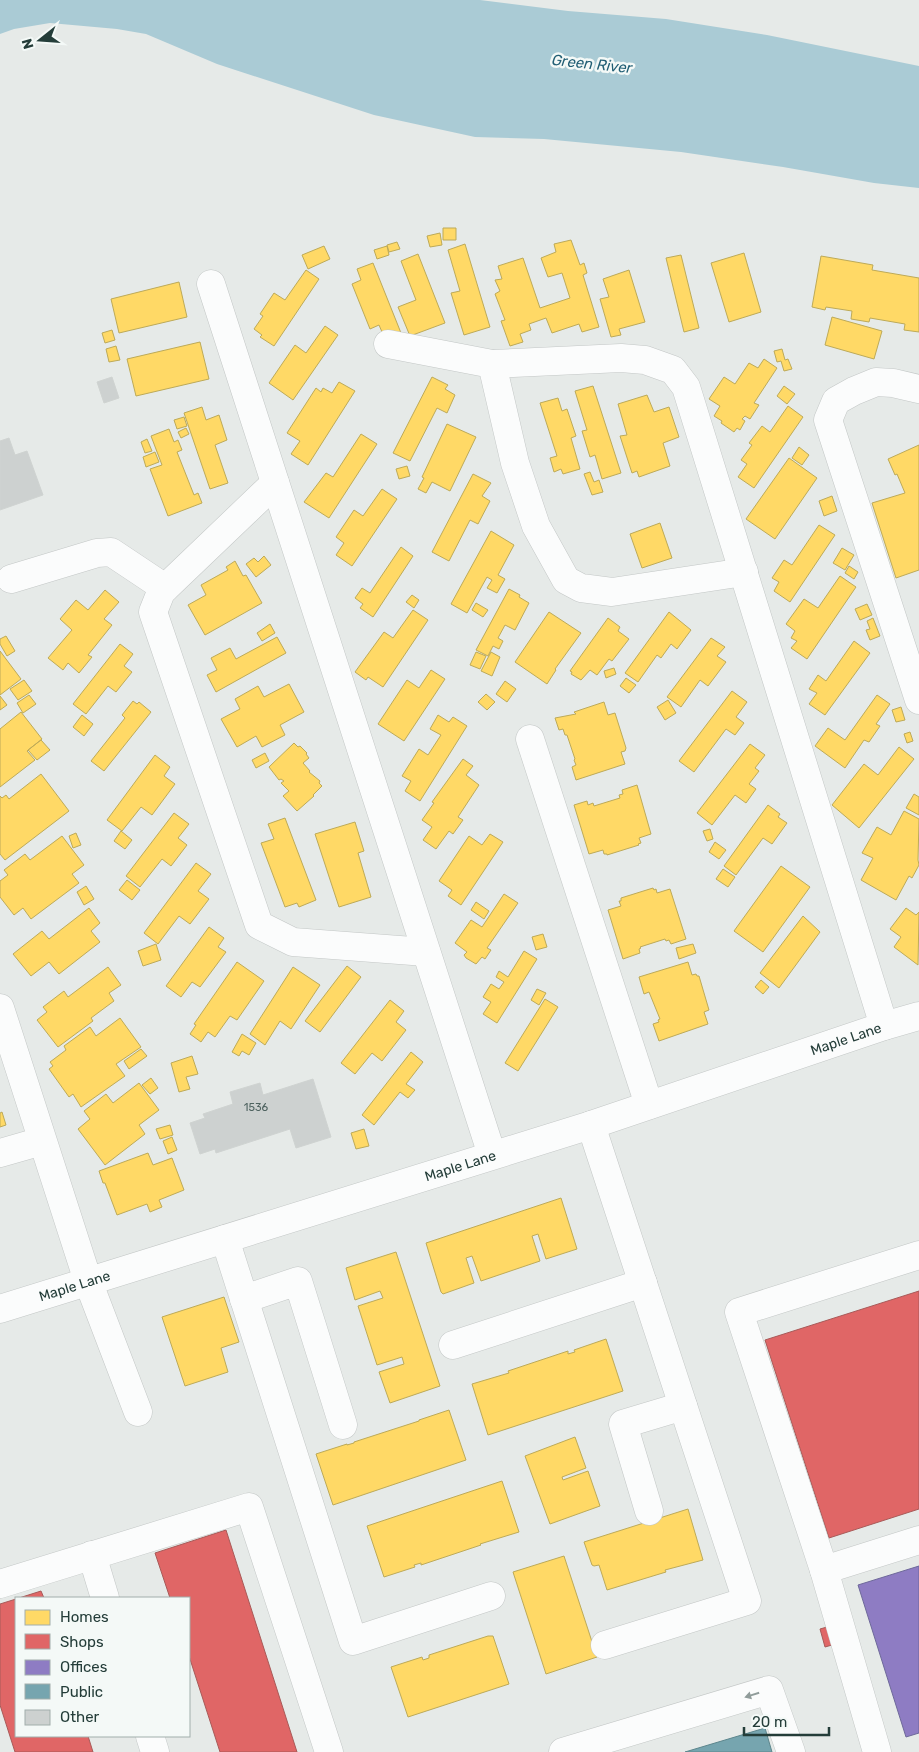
<svg xmlns="http://www.w3.org/2000/svg" width="919" height="1752" viewBox="0 0 919 1752" font-family="Rubik,sans-serif">
  <style>
    .water { fill: #aacbd5 }
    .homes { fill: #ffd966; stroke: #bdaa58 }
    .shops { fill: #e06666; stroke: #a85a58 }
    .offices { fill: #8e7cc3; stroke: #6e699a }
    .public { fill: #76a5af; stroke: #5d868c }
    .building { fill: #cdd1d0; stroke: #cfd3d1 }
    .lines { fill: none; stroke-linecap: round; stroke-linejoin: round }
    .minor-casing { stroke: #c3c7c6; stroke-width: 29 }
    .minor { stroke: #fbfcfc; stroke-width: 28 }
    .oneway { fill: #909c9a }
    .labels { text-anchor: middle; dominant-baseline: central; stroke-width: 5; stroke-linejoin: round; paint-order: stroke }
    .number-label { font-size: 11px; fill: #4f6360 }
    .street-label { font-size: 14px; fill: #243d39; stroke: #f4f9f7 }
    .water-label { font-size: 15px; font-style: italic; fill: #225f75; stroke: #f4f9f7 }
  </style>
  <rect width="100%" height="100%" fill="#e6eae8"/>
  <path class="water" d="M0,0h480l88,11 98,8 101,16 152,31v122l-45,-5 -91,-16 -102,-15 -137,-13 -69,-2 -101,-22 -157,-51 -71,-30 -29,-5 -67,-6 -36,6 -14,5z"/>
  <path class="homes" d="M443,228h13v12h-13z
    M440,233l2,12 -12,2 -3,-11z
    M571,240l9,25 4,-2 3,10 -4,2 16,52 -17,5 -3,-8 -27,9 -6,-15 -17,6 2,6 -11,4 3,8 -13,4 -9,-25 4,-1 -10,-26 5,-3 -5,-11 7,-1 -4,-13 25,-8 17,50 30,-10 -8,-25 -14,4 -7,-19 15,-6 -2,-8z
    M397,242l3,7 -11,3 -2,-7z
    M465,244l25,83 -26,8 -13,-42 9,-2 -12,-41z
    M324,246l6,13 -22,10 -6,-14z
    M387,246l2,9 -12,4 -3,-9z
    M744,253l17,59 -32,10 -18,-59z
    M418,254l27,69 -35,13 -12,-29 18,-7 -15,-39z
    M681,255l18,73 -15,4 -18,-74z
    M821,256l52,9 -1,5 47,8v54l-15,-2 1,-6 -35,-6 -1,4 -18,-3 1,-8 -26,-4 -1,3 -13,-3z
    M373,263l28,70 -16,6 -6,-14 -9,4 -18,-45 9,-4 -4,-11z
    M306,270l13,9 -45,67 -14,-9 2,-2 -8,-6 9,-13 -3,-2 14,-21 11,7z
    M629,270l16,52 -26,7 2,6 -10,2 -11,-38 9,-2 -6,-18z
    M179,282l8,35 -68,16 -8,-34z
    M832,317l50,14 -8,28 -49,-14z
    M325,326l13,9 -45,65 -24,-17 26,-38 11,8z
    M112,330l3,10 -10,3 -3,-10z
    M200,342l9,37 -73,17 -9,-37z
    M116,346l4,14 -11,2 -3,-13z
    M782,349l3,11 3,-1 4,10 -8,2 -3,-10 -4,1 -3,-11z
    M764,359l13,9 -23,35 5,2 -9,14 -5,-3 -3,3 3,2 -5,9 -3,-2 -3,4 -13,-9 1,-2 -8,-5 6,-10 -11,-7 15,-22 11,7 14,-21 9,5z
    M432,377l16,8 -3,4 10,6 -8,18 -10,-5 -27,53 -17,-8z
    M339,382l16,9 -47,74 -17,-11 9,-13 -13,-8 29,-45 5,4 2,-4 9,5z
    M593,386l28,87 -19,6 -7,-24 -5,2 -8,-26 5,-1 -12,-39z
    M784,386l11,8 -8,10 -10,-8z
    M647,395l7,17 15,-5 10,30 -16,6 7,23 -31,11 -2,-6 -5,2 -12,-37 7,-1 -9,-31z
    M558,398l4,13 5,-2 9,27 -5,2 9,31 -17,5 -2,-5 -7,3 -4,-14 7,-2 -17,-53z
    M788,406l15,11 -49,71 -16,-11 9,-13 -6,-4 11,-15 -3,-2 13,-17 8,6z
    M202,407l4,13 13,-5 8,25 -12,5 13,38 -18,6 -26,-76z
    M184,417l3,9 -10,3 -3,-9z
    M447,424l29,13 -26,54 -18,-9 -6,11 -8,-4 6,-11 -2,-1z
    M186,428l3,6 -8,4 -3,-6z
    M169,429l5,13 4,-2 4,10 -5,2 17,43 4,-2 4,10 -34,13 -18,-47 12,-4 -11,-29z
    M361,434l16,10 -48,74 -25,-16 22,-29 7,4z
    M147,439l5,12 -7,2 -4,-11z
    M919,445v125l-23,8 -24,-75 33,-10 -8,-19 -2,1 -7,-16z
    M799,447l10,8 -7,10 -10,-7z
    M155,452l4,10 -13,5 -3,-10z
    M789,458l28,20 -42,61 -29,-20z
    M407,466l3,10 -11,3 -3,-10z
    M590,472l4,10 5,-2 4,12 -11,3 -8,-21z
    M473,474l18,9 -9,13 8,5 -12,23 -8,-4 -21,41 -17,-9z
    M382,489l15,10 -45,67 -16,-11 8,-12 -8,-6 18,-27 9,6z
    M832,496l5,15 -13,5 -5,-15z
    M660,523l12,35 -30,10 -12,-34z
    M819,525l16,10 -45,67 -16,-11 5,-9 -7,-4 12,-18 8,5z
    M491,531l23,14 -16,30 7,4 -8,14 -10,-5 5,-8 -5,-3 -20,36 -16,-9z
    M401,547l12,9 -40,61 -13,-9 3,-4 -8,-6 7,-10 8,5z
    M842,548l12,7 -9,15 -12,-7z
    M264,556l7,9 -15,12 -10,-13 8,-6 4,4z
    M235,561l8,15 3,-1 16,28 -57,32 -17,-30 18,-10 -5,-10 27,-15 -2,-3z
    M849,566l9,6 -4,7 -9,-6z
    M840,576l16,11 -49,72 -16,-11 6,-7 -6,-3 4,-7 -9,-7 18,-25 14,9z
    M509,589l11,6 -1,2 10,6 -14,27 -10,-5 -7,13 5,3 -4,8 -6,-3 -5,10 -12,-6z
    M105,590l14,12 -15,17 8,6 -24,30 4,2 -13,16 -11,-10 -5,7 -15,-12 24,-28 -12,-11 16,-19 12,10z
    M412,595l7,5 -5,8 -8,-6z
    M476,603l12,7 -5,7 -11,-7z
    M867,604l5,11 -12,5 -5,-11z
    M413,610l15,10 -45,67 -15,-10 -2,3 -11,-8 29,-40 9,6z
    M549,612l32,21 -26,36 1,1 -9,14 -32,-22z
    M669,612l22,18 -14,19 -6,-5 -10,14 -4,-3 -19,27 -13,-9z
    M608,618l12,9 -2,4 11,8 -17,22 -3,-2 -12,16 -7,-5 -9,10 -10,-6 1,-2 -2,-1z
    M873,618l7,18 -10,4 -4,-10 4,-1 -3,-8z
    M270,624l5,9 -13,8 -5,-8z
    M6,636l9,15 -8,5 -7,-12v-5z
    M277,637l9,16 -70,39 -9,-17 10,-5 -6,-12 19,-10 6,11z
    M711,638l14,9 -8,9 9,6 -18,24 -8,-6 -19,27 -14,-10z
    M854,641l16,12 -45,62 -16,-11 8,-11 -8,-4 9,-14 8,6z
    M120,644l13,10 -9,12 8,6 -16,20 -8,-6 -22,28 -13,-10z
    M0,651l21,28 -21,16z
    M476,652l10,4 -6,13 -10,-4z
    M491,652l9,5 -8,19 -11,-5z
    M614,668l2,6 -10,4 -2,-7z
    M431,670l14,9 -41,62 -26,-17 29,-44 12,8z
    M626,678l10,7 -7,8 -9,-7z
    M24,680l8,11 -14,9 -8,-11z
    M505,681l11,8 -9,13 -11,-8z
    M289,684l15,28 -24,13 5,10 -23,12 -6,-11 -19,11 -16,-28 19,-10 -5,-10 23,-13 6,11z
    M732,691l15,11 -11,15 8,6 -9,12 -9,-6 -32,43 -15,-11z
    M486,694l9,8 -8,8 -9,-8z
    M29,695l7,9 -13,9 -6,-10z
    M877,695l13,9 -14,20 4,2 -11,16 -5,-2 -19,28 -30,-22 13,-18 17,12z
    M0,696l7,9 -7,5z
    M668,700l8,13 -11,7 -8,-13z
    M133,701l4,3 2,-2 12,10 -47,59 -13,-10 34,-43 -3,-3z
    M604,702l4,13 7,-2 11,35 -1,3 -4,1 4,12 -49,16 -4,-13 4,-2 -2,-5 1,-1 -8,-24h-2l-2,-6 -4,1 -4,-12 21,-4 -2,-2z
    M901,707l4,13 -9,2 -4,-12z
    M21,712l21,27 -15,12 8,9 -35,27v-58z
    M82,715l11,9 -9,12 -11,-9z
    M438,715l11,7 4,-5 14,9 -47,75 -15,-10 6,-10 -9,-5 17,-27 9,6 13,-20 -11,-6z
    M910,732l3,9 -6,2 -3,-9z
    M41,740l9,10 -13,10 -9,-10z
    M294,743l4,4 2,-1 7,7 -1,1 3,4 -6,5 7,8 -1,1 11,9 -1,2 3,3 -9,9 1,1 -17,15 -14,-15 6,-5 -8,-8 3,-2 -3,-2 -2,1 -10,-13z
    M750,744l15,11 -10,13 4,3 -10,13 7,5 -10,14 -11,-8 -23,30 -15,-12z
    M899,747l15,12 -55,69 -27,-23 32,-41 14,11z
    M265,753l4,8 -13,7 -4,-8z
    M155,755l15,12 -6,9 11,8 -23,31 -11,-8 -19,24 -15,-11z
    M463,759l10,7 -7,9 13,10 -21,32 5,3 -10,14 -4,-3 -13,18 -13,-9 9,-13 -10,-7 12,-17 -2,-1z
    M41,774l28,37 -64,49 -5,-6v-58l2,2 4,-3 3,4z
    M637,785l14,49 -12,4 2,5 -3,1 1,1 -32,10v-1h-3l-1,-4 -14,4 -15,-49 13,-4 1,4 5,-2 1,3 26,-8 -1,-3 4,-1 -1,-4z
    M914,794l5,3v18l-13,-7z
    M768,805l12,9 -2,3 9,6 -15,21 -9,-6 -27,37 -12,-9z
    M904,811l15,8 -1,41 1,5 -7,13 -3,-2 -13,24 -35,-20 12,-22 -11,-5 15,-26 14,8z
    M174,813l15,11 -11,14 9,7 -16,21 -9,-7 -22,28 -14,-11z
    M285,818l31,82 -17,7 -2,-4 -12,4 -24,-64 13,-4 -6,-15z
    M355,822l9,29 -6,2 13,44 -32,10 -24,-73z
    M710,829l3,10 -6,2 -4,-10z
    M121,831l11,9 -7,9 -11,-8z
    M76,833l5,12 -8,3 -4,-12z
    M490,834l13,8 -42,63 -13,-9 4,-6 -13,-9 30,-45 13,9z
    M62,836l22,29 -12,9 7,9 -48,36 -8,-11 -9,7 -14,-18v-16l8,-6 -4,-5 21,-16 5,6z
    M715,842l11,8 -7,9 -10,-7z
    M196,863l15,11 -13,17 11,8 -19,25 -11,-8 -21,28 -14,-11z
    M781,866l29,21 -47,65 -29,-21z
    M723,869l12,8 -7,10 -12,-8z
    M127,880l13,10 -8,10 -13,-10z
    M86,886l8,13 -10,6 -7,-13z
    M653,888l1,2 2,-1 1,4 13,-4 16,50 -15,5 -2,-4 -3,1 -1,-2 -25,8 1,1 -2,1 1,4 -17,6 -15,-49 13,-4 -2,-5h2v-3z
    M504,894l14,9 -31,45 4,2 -6,9 -3,-2 -6,7 -10,-6 -2,-3 3,-3 -12,-9 16,-23 11,7z
    M476,902l13,9 -5,8 -13,-9z
    M89,908l11,15 -9,8 9,11 -41,32 -10,-12 -18,14 -18,-22 29,-23 7,8z
    M906,908l10,7 3,-3 -1,53 -24,-18 7,-10 -11,-8z
    M803,916l17,16 -41,56 -19,-15z
    M209,927l15,11 -6,9 8,5 -26,35 -8,-5 -11,15 -15,-11z
    M543,934l4,13 -11,3 -4,-13z
    M156,944l5,16 -18,6 -5,-15z
    M693,944l3,9 -17,6 -3,-11z
    M524,951l13,8 -40,64 -14,-9 8,-12 -8,-5 8,-13 8,5 5,-7 -8,-5 3,-6 9,6z
    M237,962l27,19 -27,39 -7,-4 -15,21 -7,-5 -7,10 -11,-8 6,-9 -2,-1z
    M688,962l4,13 4,-1 1,2h2l10,34 -5,2 4,12 -49,17 -6,-17 6,-2 -1,-2 2,-1 -11,-27 -5,2 -5,-17z
    M347,966l14,11 -41,55 -15,-11z
    M108,967l13,18 -12,8 5,8 -23,17 2,3 -35,26 -21,-27 10,-8 -4,-5 21,-16 4,6z
    M293,967l27,18 -29,44 -11,-8 -15,24 -15,-11z
    M761,980l8,7 -6,7 -8,-7z
    M537,989l9,4 -7,12 -8,-5z
    M545,999l13,8 -40,64 -13,-8z
    M390,1000l14,11 -8,11 10,8 -24,31 -10,-8 -17,21 -14,-11z
    M120,1018l21,29 -25,17 9,12 -44,31 -8,-13 -4,3 -20,-28 4,-3 -3,-4 16,-12 -2,-4 26,-19 6,9z
    M242,1034l14,9 -7,12 -7,-4 -3,5 -7,-4z
    M141,1049l6,7 -18,13 -5,-8z
    M411,1052l12,10 -17,22 9,6 -7,8 -8,-6 -26,33 -12,-10z
    M192,1056l6,18 -12,3 4,12 -11,3 -8,-29z
    M151,1078l7,10 -8,6 -8,-9z
    M139,1083l20,27 -20,15 6,9 -40,31 -27,-36 12,-10 -6,-8 22,-17 7,9z
    M2,1112l4,13 -6,2v-14z
    M170,1125l3,10 -13,4 -4,-10z
    M364,1129l5,17 -13,3 -5,-16z
    M172,1137l5,13 -9,4 -5,-13z
    M148,1153l5,12 19,-7 12,32 -25,10 3,7 -12,5 -3,-8 -30,11 -12,-32h-2l-4,-12z
    M561,1198l16,51 -31,10 -8,-25 -6,2 8,25 -59,20 -9,-25 -6,2 8,25 -31,11 -2,-2 -15,-49z
    M396,1252l44,134 -50,17 -11,-31 25,-8 -2,-7 -25,8 -19,-59 25,-8 -3,-7 -25,9 -9,-32z
    M224,1297l15,45 -18,6 7,24 -43,14 -23,-69z
    M606,1339l17,52 -135,44 -16,-51 37,-11 -1,-2 60,-20v3l7,-2 -1,-2z
    M449,1410l17,50 -133,45 -17,-51 31,-10v1l7,-2v-1l65,-21v-1z
    M575,1437l11,31 -24,9 1,3 25,-9 12,35 -50,18 -25,-68z
    M502,1481l17,51 -39,12 1,1 -60,20v-2l-7,2 1,2 -31,10 -17,-51z
    M688,1509l15,51 -38,10 1,2 -59,18 -8,-25 -5,1 -2,-1 -8,-23z
    M564,1556l33,101 -51,17 -33,-102z
    M488,1636h5l16,48 -101,33 -17,-50 31,-10 1,3 6,-2v-3z"/>
  <path class="shops" d="M919,1291v218l-90,29 -64,-198z
    M226,1530l71,222h-77l-31,-96v-58h-19l-15,-45z
    M41,1591l3,7h-25z
    M16,1599v137h72l5,16h-78l-15,-47v-101z
    M834,1625l5,18 -14,4 -5,-18z"/>
  <path class="offices" d="M919,1566v167l-13,4 -48,-152z"/>
  <path class="public" d="M765,1728l7,24h-87z"/>
  <path class="building" d="M112,377l7,21 -15,5 -7,-21z
    M9,438l6,17 12,-4 16,44 -43,15v-69z
    M313,1079l18,58 -35,11 -6,-19 -74,24 -1,-4 -15,5 -10,-31 15,-5 -2,-4 30,-10 -3,-12 30,-9 3,12z"/>
  <g class="lines">
    <g class="minor-casing">
      <g id="minor">
        <path d="M211,284l281,871"/>
        <path d="M388,344l104,20 129,-6 24,2 28,10 13,17 198,639"/>
        <path d="M492,364l23,99 21,63 30,54 15,8 31,4 132,-20"/>
        <path d="M919,389l-26,-6 -17,-1 -22,9 -18,10 -8,19 91,280"/>
        <path d="M275,483l-114,109 -8,20 106,313 34,17 133,10"/>
        <path d="M11,579l86,-26 14,-1 54,36"/>
        <path d="M530,739l119,366"/>
        <path d="M0,1008l88,273 50,131"/>
        <path d="M591,1125l156,476 -142,44"/>
        <path d="M0,1153l42,-12"/>
        <path d="M225,1239l128,402 138,-45"/>
        <path d="M244,1299l54,-18 45,144"/>
        <path id="s1" d="M0,1309l591,-184 293,-99 35,-10"/>
        <path d="M453,1345l190,-62"/>
        <path d="M649,1511l-26,-87 60,-18"/>
        <path d="M92,1555l13,43"/>
        <path d="M824,1570l95,-30"/>
        <path d="M0,1584l249,-77 80,245"/>
        <path d="M150,1736l5,16"/>
        <path d="M563,1752l206,-62 22,62"/>
        <path d="M877,1752l-53,-182 -85,-258 180,-57"/>
      </g>
    </g>
    <use href="#minor" class="minor"/>
  </g>
  <defs><path id="oneway-solid" d="M-6-.8H1V-3.2L6.5 0L1 3.2V.8H-6Z" transform="scale(1.25)"/></defs>
  <use class="oneway" href="#oneway-solid" transform="translate(752 1695) rotate(163)"/>
  <g class="labels">
    <g class="number-label">
      <text x="256" y="1107">1536</text>
    </g>
    <g class="street-label">
      <text stroke="none"><textPath href="#s1" startOffset="888">Maple Lane</textPath></text>
      <text stroke="none"><textPath href="#s1" startOffset="482">Maple Lane</textPath></text>
      <text stroke="none"><textPath href="#s1" startOffset="78">Maple Lane</textPath></text>
    </g>
    <g class="water-label">
      <text transform="translate(592 64) rotate(6)">Green River</text>
    </g>
  </g>
  <rect x="15" y="1597" width="175" height="140" fill="#f4f9f7" stroke="#a1aeab"/>
  <rect x="25" y="1610" width="25" height="15" fill="#ffd966" stroke="#a1aeab"/>
  <text x="60" y="1622" font-size="15" fill="#243d39">Homes</text>
  <rect x="25" y="1634" width="25" height="15" fill="#e06666" stroke="#a1aeab"/>
  <text x="60" y="1647" font-size="15" fill="#243d39">Shops</text>
  <rect x="25" y="1660" width="25" height="15" fill="#8e7cc3" stroke="#a1aeab"/>
  <text x="60" y="1672" font-size="15" fill="#243d39">Offices</text>
  <rect x="25" y="1684" width="25" height="15" fill="#76a5af" stroke="#a1aeab"/>
  <text x="60" y="1697" font-size="15" fill="#243d39">Public</text>
  <rect x="25" y="1710" width="25" height="15" fill="#cdd1d0" stroke="#a1aeab"/>
  <text x="60" y="1722" font-size="15" fill="#243d39">Other</text>
  <g transform="translate(40 40) rotate(253)" stroke="#f4f9f7" stroke-width="4" paint-order="stroke">
  <path d="M0-4L9 19L0 12L-9 19Z" fill="#243d39"/>
  <text y="-8" font-size="14" font-weight="bold" text-anchor="middle" fill="#243d39">N</text>
  </g>
  <path d="M744 1727v8h85v-8" fill="none" stroke="#243d39" stroke-width="2.5"/>
  <text x="752" y="1727" font-size="15" fill="#243d39" stroke="#f4f9f7" stroke-width="4" paint-order="stroke">20 m</text>
</svg>
